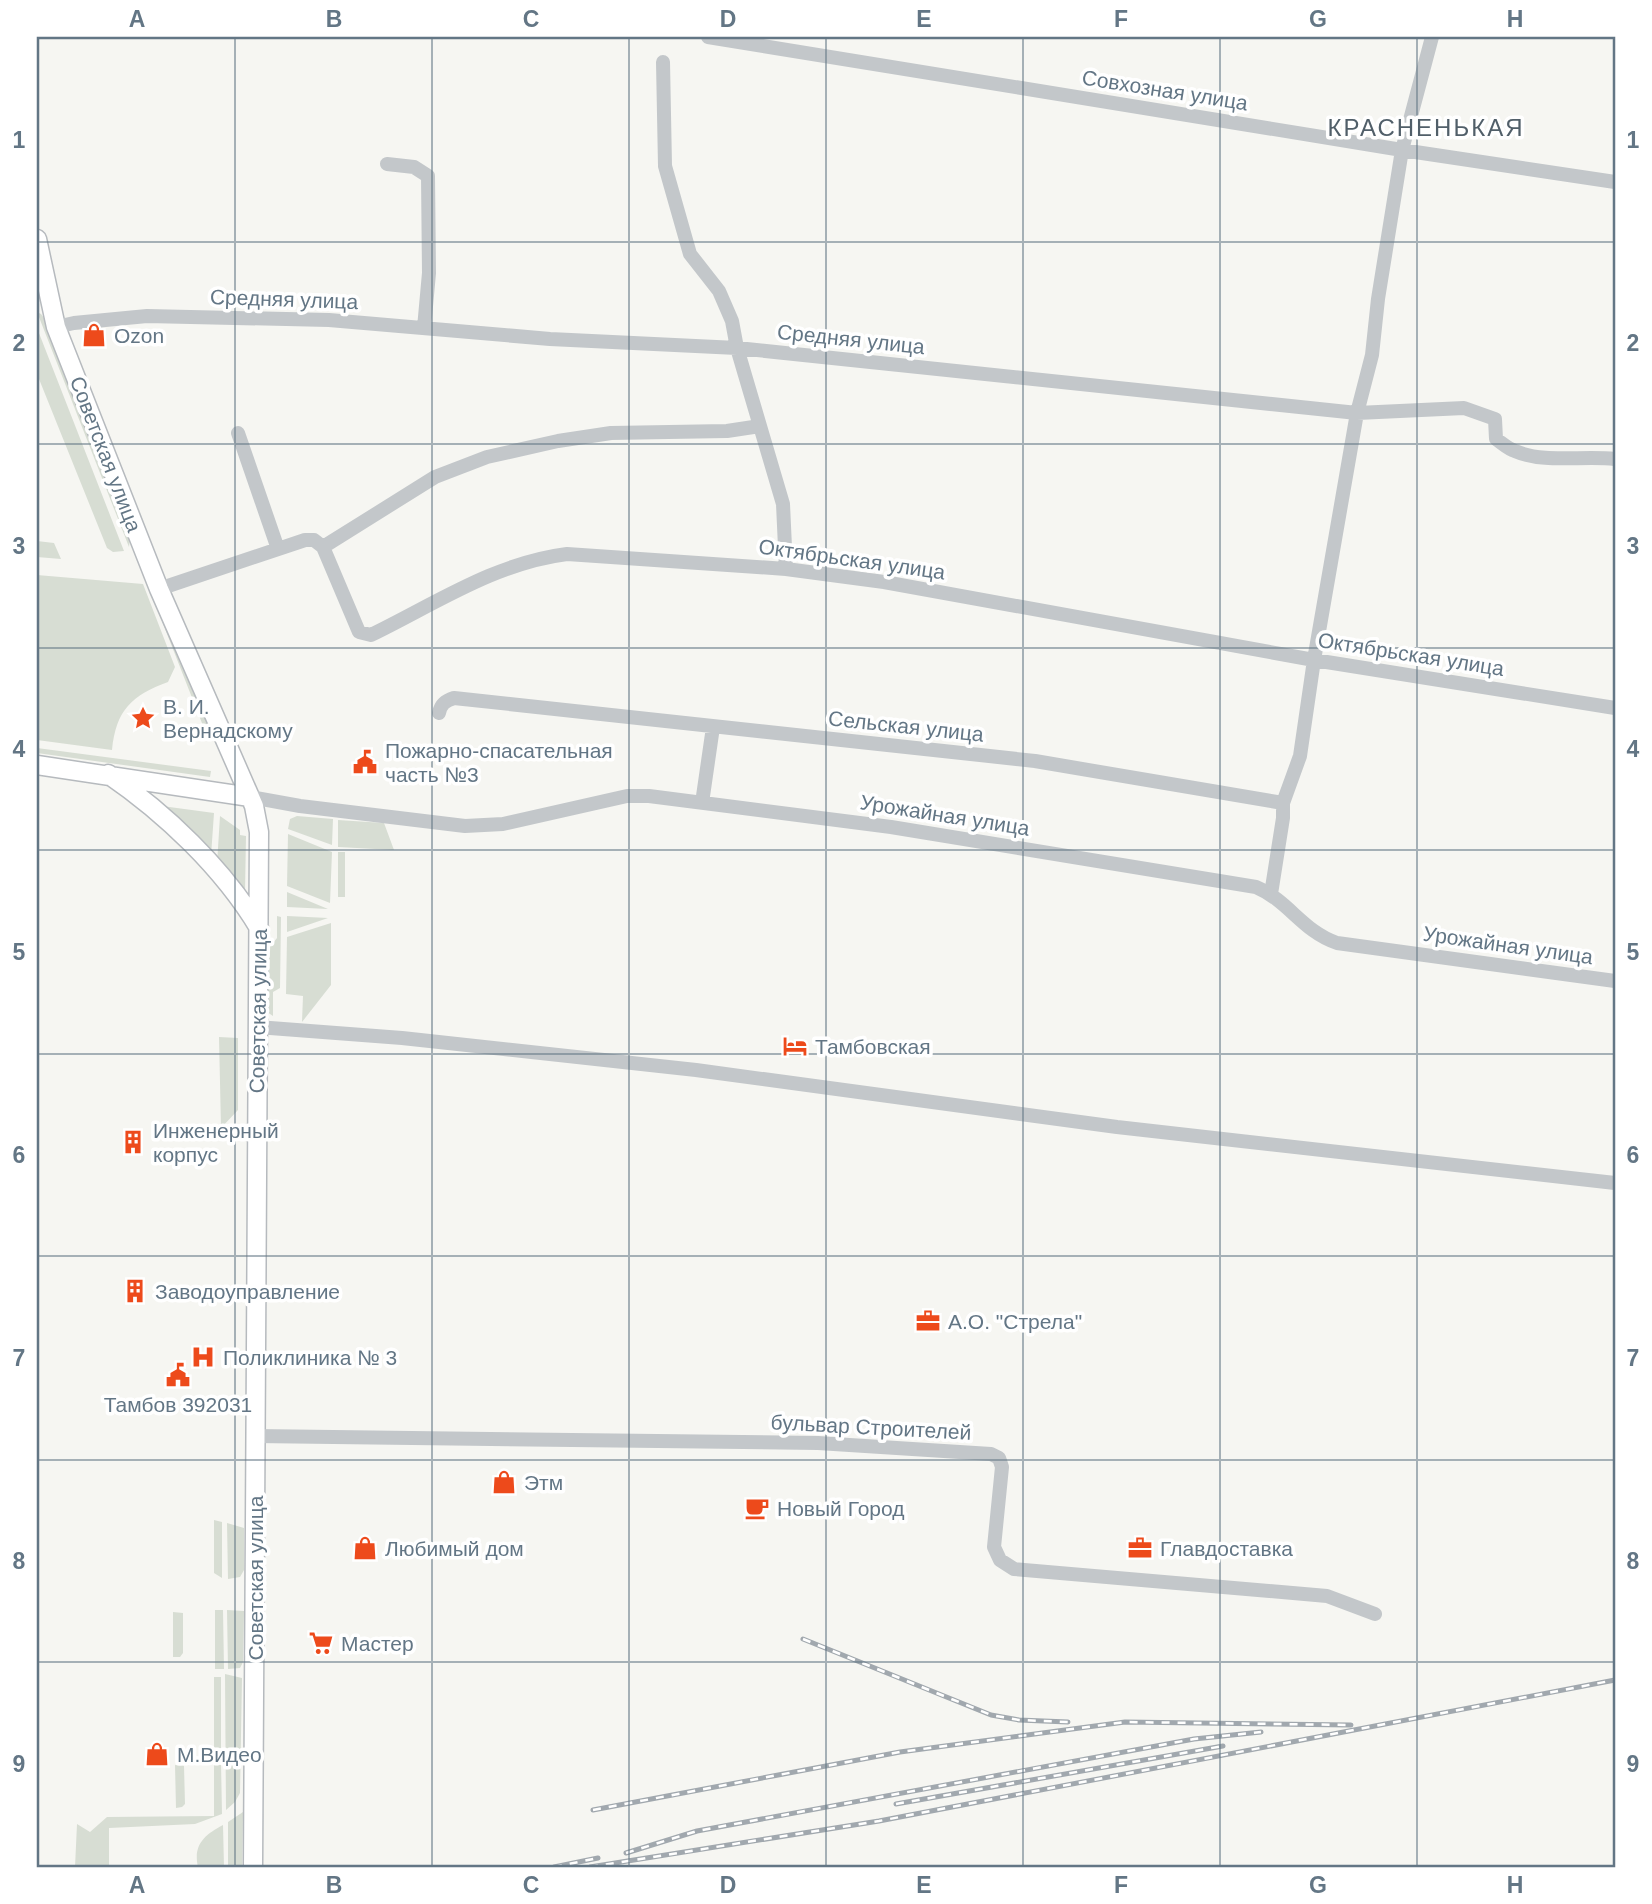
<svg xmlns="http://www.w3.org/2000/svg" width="1652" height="1904" viewBox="0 0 1652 1904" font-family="Arial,sans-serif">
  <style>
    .green { fill: #d7ddd3 }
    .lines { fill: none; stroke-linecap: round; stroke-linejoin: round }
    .major-casing { stroke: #b6babe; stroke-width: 21 }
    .minor { stroke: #c3c7ca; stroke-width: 14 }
    .major { stroke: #fff; stroke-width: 18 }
    .rail-casing { stroke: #a1a8ae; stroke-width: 5 }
    .rail { stroke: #fff; stroke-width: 2.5; stroke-dasharray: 8; stroke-linecap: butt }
    .grid { fill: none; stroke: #637685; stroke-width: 2; stroke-opacity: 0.55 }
    .labels { text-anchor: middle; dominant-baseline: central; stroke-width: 7; stroke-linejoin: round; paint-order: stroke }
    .street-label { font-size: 21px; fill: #637685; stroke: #fff }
    .poi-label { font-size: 21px; fill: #637685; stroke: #fff; text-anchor: start }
    .quarter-label { font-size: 24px; letter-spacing: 2px; fill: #515f69; stroke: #fff }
    .neatline { fill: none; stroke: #637685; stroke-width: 2.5 }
    .grid-label { font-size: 23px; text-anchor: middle; font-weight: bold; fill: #637685 }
  </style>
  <rect width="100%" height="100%" fill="#f6f6f2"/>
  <path class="green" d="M37,312l4,2 3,4 86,220 -1,9z
    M37,328l87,223 -11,1 -6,-4 -70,-174z
    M37,541l17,2 7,16 -24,-2z
    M37,575l106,9 32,83 -7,15c-36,13 -52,28 -56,68l-75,-10z
    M149,588l6,4 58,145 -4,4z
    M37,748l174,23 -1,6 -173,-24z
    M162,806l52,7 -3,43z
    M220,816l20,14v5l6,1 -1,57 -28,-29z
    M297,816l36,3 -1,26 -44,-16 2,-10z
    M338,820l46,3 10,27 -56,-3z
    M288,834l44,18 -2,51 -43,-17z
    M338,852h7v45h-7z
    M287,892l41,17 -41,-2z
    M277,916l4,1 -1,71 -7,4v24l-6,-4 1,-63 9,-11z
    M287,916l41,2 -41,14z
    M331,923v62l-29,37 1,-26 -17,-2 1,-57z
    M219,1037l19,1v72l-17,18z
    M214,1520l8,2v56l-8,-5z
    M227,1523l17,5v42l-4,7 -12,2z
    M215,1610h8l1,59h-9z
    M227,1610l17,1 -1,51 -3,6 -12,1z
    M173,1612l10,1v40l-3,4h-7z
    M225,1674l17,4 -2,115 -5,9 -9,8z
    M214,1677h7v77l-7,-1z
    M214,1762l7,1 1,51 -27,10 -86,4v39h-34l2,-43 13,8 17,-15 107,-1z
    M175,1765l9,1 1,38 -3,3 -6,1z
    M243,1812l-1,55h-14v-45z
    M223,1825l1,42h-26c-5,-22 6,-32 25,-42z"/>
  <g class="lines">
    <g class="major-casing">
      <path id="major" d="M37,239l19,88 103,262 95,217 5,26 -6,1035
        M37,765l213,32
        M108,774c57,39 115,94 151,154"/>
    </g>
    <path class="minor" d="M708,37l694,113 213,32
      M663,62l2,104 25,88 29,37 13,30 5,27 23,78
      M387,164l27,3 14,9 1,97 -5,55
      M56,327l18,-4 73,-7 182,4 221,19 187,9 620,65 107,-5 31,11 1,20c6,4 12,10 19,12 30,13 68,4 100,8
      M238,433l40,116
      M323,547l112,-70 52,-20 71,-16 53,-8 116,-2 33,-5 23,78 3,65
      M159,589l146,-49h9l9,7 36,85 12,3c64,-31 124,-72 196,-81l219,15 98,13 430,78 301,48
      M439,713c2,-9 6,-12 15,-15l581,63 248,42v15l-12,76
      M250,797l50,9 165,20 38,-2 124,-28h22l242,31 365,60c33,14 46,44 81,56l278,38
      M702,803l11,-76
      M1283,803l17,-47 14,-96 43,-247 15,-58 6,-56 24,-149 30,-113
      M257,1027l145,11 294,32 421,57 498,56
      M255,1436l563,7 173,11 8,4 3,9 -8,80 6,13 14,9 313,27 48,18"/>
    <use href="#major" class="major"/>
    <g class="rail-casing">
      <path id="rail" d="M803,1639l188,76 28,5 49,2
        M896,1804l327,-58
        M593,1810l307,-58 225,-30 226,3
        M626,1853l71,-22 497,-92 67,-7
        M554,1867l44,-9
        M590,1867l289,-46 736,-141"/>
    </g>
    <use href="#rail" class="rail"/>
  </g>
  <path class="grid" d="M235,37v1830M432,37v1830M629,37v1830M826,37v1830M1023,37v1830M1220,37v1830M1417,37v1830M37,242h1578M37,444h1578M37,648h1578M37,850h1578M37,1054h1578M37,1256h1578M37,1460h1578M37,1662h1578"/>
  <defs>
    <g id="shop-bare" transform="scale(1.89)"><path d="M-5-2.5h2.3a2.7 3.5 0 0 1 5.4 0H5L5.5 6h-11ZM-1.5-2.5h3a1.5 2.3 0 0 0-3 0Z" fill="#ed4a1b" stroke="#fff" stroke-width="2.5" paint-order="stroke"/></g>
    <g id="sight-bare" transform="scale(1.89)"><path d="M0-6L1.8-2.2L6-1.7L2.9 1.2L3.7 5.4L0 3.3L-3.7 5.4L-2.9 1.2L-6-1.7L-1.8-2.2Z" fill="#ed4a1b" stroke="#fff" stroke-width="2.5" paint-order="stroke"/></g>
    <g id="civic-bare" transform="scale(1.89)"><path d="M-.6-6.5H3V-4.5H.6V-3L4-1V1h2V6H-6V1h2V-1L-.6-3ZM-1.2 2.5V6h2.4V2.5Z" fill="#ed4a1b" stroke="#fff" stroke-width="2.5" paint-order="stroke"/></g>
    <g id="hotel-bare" transform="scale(1.89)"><path d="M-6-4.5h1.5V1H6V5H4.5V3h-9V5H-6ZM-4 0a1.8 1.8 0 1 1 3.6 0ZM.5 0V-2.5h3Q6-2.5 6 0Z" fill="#ed4a1b" stroke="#fff" stroke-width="2.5" paint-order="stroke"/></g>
    <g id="building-bare" transform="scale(1.89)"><path d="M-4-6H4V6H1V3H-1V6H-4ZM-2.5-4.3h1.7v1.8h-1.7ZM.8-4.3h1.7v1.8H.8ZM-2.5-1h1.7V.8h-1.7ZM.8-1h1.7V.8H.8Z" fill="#ed4a1b" stroke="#fff" stroke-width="2.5" paint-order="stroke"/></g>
    <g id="office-bare" transform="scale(1.89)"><path d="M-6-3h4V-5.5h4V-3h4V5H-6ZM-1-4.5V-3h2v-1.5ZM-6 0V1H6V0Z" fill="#ed4a1b" stroke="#fff" stroke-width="2.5" paint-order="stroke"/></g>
    <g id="hospital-bare" transform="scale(1.89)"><path d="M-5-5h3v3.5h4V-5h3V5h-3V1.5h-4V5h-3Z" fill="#ed4a1b" stroke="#fff" stroke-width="2.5" paint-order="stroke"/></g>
    <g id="cafe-bare" transform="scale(1.89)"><path d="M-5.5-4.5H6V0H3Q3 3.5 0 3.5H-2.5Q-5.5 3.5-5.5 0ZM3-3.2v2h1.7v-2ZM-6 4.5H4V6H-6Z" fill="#ed4a1b" stroke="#fff" stroke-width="2.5" paint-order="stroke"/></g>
    <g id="supermarket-bare" transform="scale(1.89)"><path d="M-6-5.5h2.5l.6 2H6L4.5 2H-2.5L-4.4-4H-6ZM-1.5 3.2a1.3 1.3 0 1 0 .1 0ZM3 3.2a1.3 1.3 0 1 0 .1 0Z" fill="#ed4a1b" stroke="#fff" stroke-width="2.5" paint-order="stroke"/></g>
  </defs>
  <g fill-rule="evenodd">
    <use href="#shop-bare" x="94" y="335"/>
    <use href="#sight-bare" x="143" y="718"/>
    <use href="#civic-bare" x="365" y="762"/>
    <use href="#hotel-bare" x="795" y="1046"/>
    <use href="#building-bare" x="133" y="1142"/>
    <use href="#building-bare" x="135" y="1291"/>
    <use href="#office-bare" x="928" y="1321"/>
    <use href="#hospital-bare" x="203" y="1357"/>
    <use href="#civic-bare" x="178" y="1375"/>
    <use href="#shop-bare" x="504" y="1482"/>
    <use href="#cafe-bare" x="757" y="1508"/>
    <use href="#shop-bare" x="365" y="1548"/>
    <use href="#office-bare" x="1140" y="1548"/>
    <use href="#supermarket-bare" x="321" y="1643"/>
    <use href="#shop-bare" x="157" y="1754"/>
  </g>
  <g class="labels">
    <g class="street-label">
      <text transform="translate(1165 90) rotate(9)">Совхозная улица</text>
      <text transform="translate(284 299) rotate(2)">Средняя улица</text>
      <text transform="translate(851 339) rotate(6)">Средняя улица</text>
      <text transform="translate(106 454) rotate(69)">Советская улица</text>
      <text transform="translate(852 559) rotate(8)">Октябрьская улица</text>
      <text transform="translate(1411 654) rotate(9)">Октябрьская улица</text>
      <text transform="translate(906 726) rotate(6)">Сельская улица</text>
      <text transform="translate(945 815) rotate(9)">Урожайная улица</text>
      <text transform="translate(1508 945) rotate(8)">Урожайная улица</text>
      <text transform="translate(258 1011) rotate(-89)">Советская улица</text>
      <text transform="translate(871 1427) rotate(3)">бульвар Строителей</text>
      <text transform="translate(255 1578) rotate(-90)">Советская улица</text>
    </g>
    <g class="poi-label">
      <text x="114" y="335">Ozon</text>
      <text x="163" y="706">В. И.<tspan x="163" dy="24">Вернадскому</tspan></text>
      <text x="385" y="750">Пожарно-спасательная<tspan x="385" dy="24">часть №3</tspan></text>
      <text x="815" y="1046">Тамбовская</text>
      <text x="153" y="1130">Инженерный<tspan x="153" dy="24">корпус</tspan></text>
      <text x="155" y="1291">Заводоуправление</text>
      <text x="948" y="1321">А.О. "Стрела"</text>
      <text x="223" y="1357">Поликлиника № 3</text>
      <text x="178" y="1404" text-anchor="middle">Тамбов 392031</text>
      <text x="524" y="1482">Этм</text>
      <text x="777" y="1508">Новый Город</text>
      <text x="385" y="1548">Любимый дом</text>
      <text x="1160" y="1548">Главдоставка</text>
      <text x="341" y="1643">Мастер</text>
      <text x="177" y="1754">М.Видео</text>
    </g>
    <g class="quarter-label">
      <text x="1426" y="127">КРАСНЕНЬКАЯ</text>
    </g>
  </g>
  <rect width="1652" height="1904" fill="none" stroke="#ffffff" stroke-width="77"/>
  <rect x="38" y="38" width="1576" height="1828" class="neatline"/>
  <g class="grid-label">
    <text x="137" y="27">A</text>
    <text x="334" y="27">B</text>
    <text x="531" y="27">C</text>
    <text x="728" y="27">D</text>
    <text x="924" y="27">E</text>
    <text x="1121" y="27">F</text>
    <text x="1318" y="27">G</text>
    <text x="1515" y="27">H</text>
    <text x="19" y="148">1</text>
    <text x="1633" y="148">1</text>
    <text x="19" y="351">2</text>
    <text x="1633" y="351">2</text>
    <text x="19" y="554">3</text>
    <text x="1633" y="554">3</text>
    <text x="19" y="757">4</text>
    <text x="1633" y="757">4</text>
    <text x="19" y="960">5</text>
    <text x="1633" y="960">5</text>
    <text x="19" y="1163">6</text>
    <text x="1633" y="1163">6</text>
    <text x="19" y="1366">7</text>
    <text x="1633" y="1366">7</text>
    <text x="19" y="1569">8</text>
    <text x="1633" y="1569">8</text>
    <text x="19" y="1772">9</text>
    <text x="1633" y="1772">9</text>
    <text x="137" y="1893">A</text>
    <text x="334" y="1893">B</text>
    <text x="531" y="1893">C</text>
    <text x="728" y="1893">D</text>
    <text x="924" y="1893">E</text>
    <text x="1121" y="1893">F</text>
    <text x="1318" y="1893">G</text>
    <text x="1515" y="1893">H</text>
  </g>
</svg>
